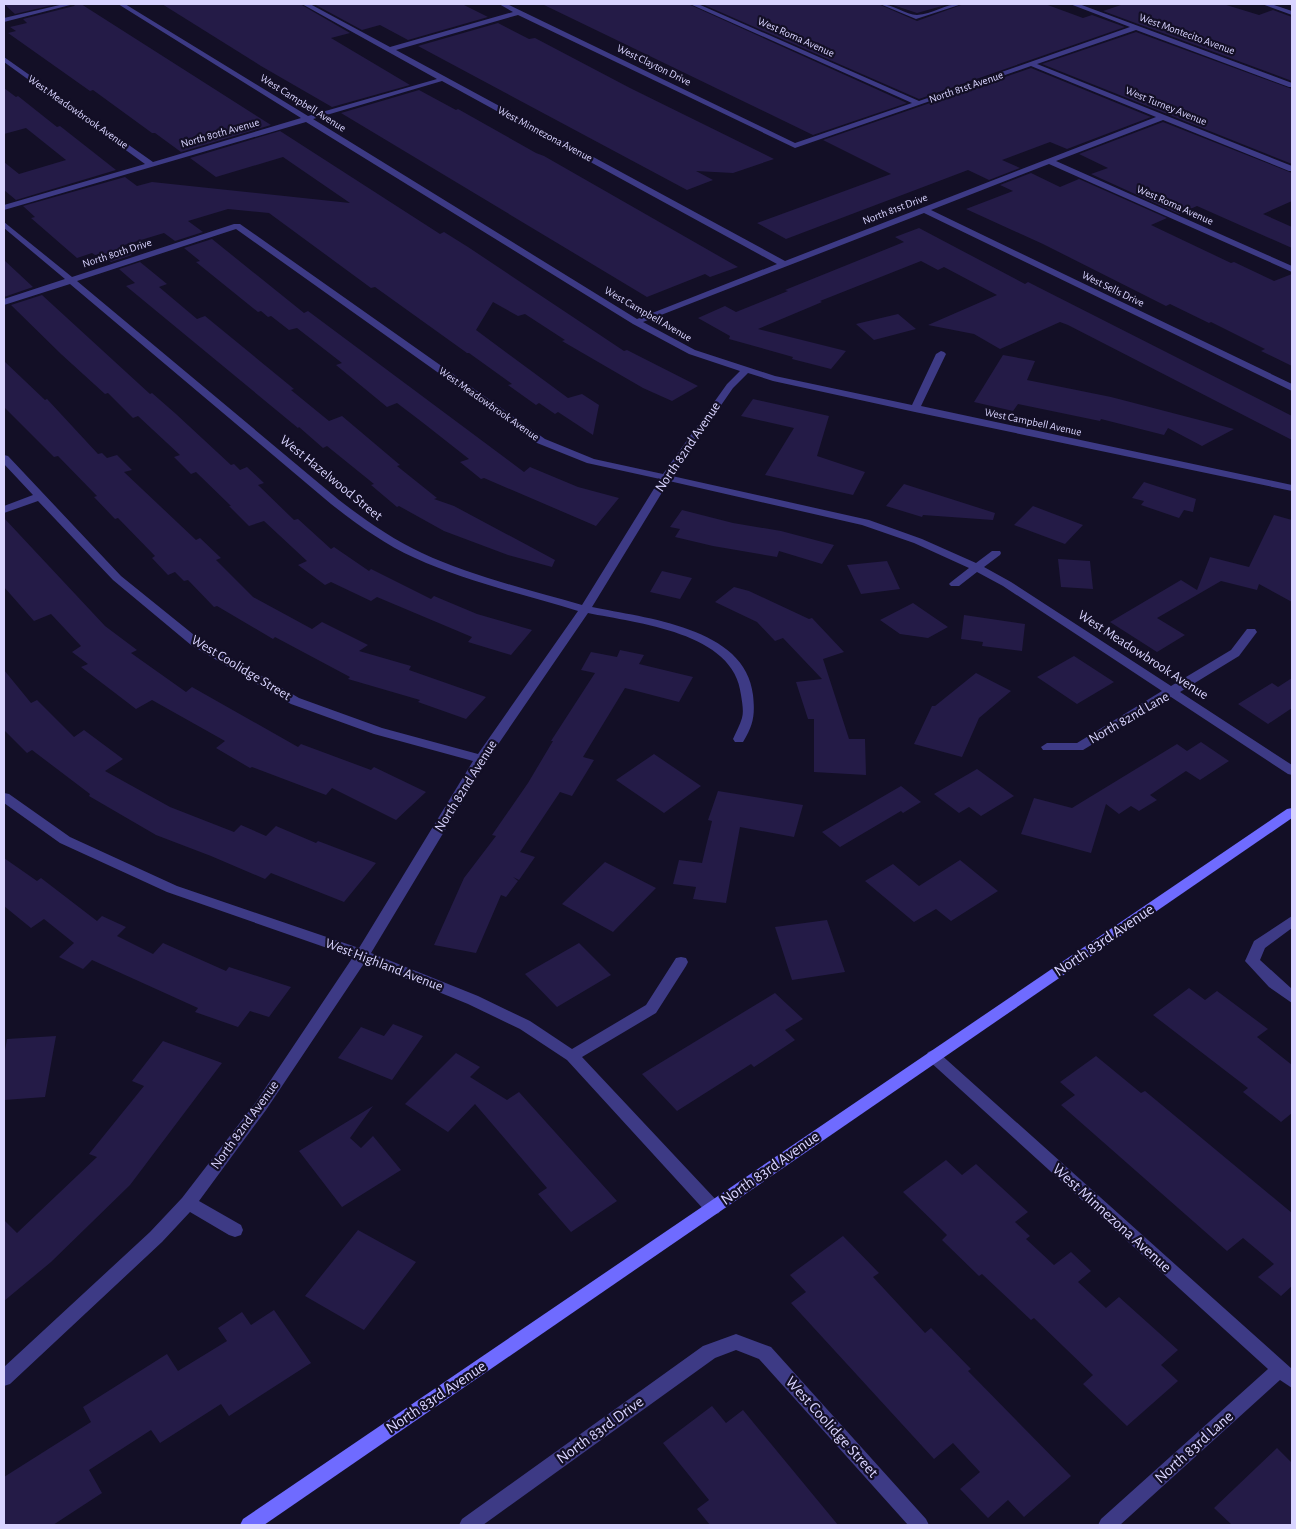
<svg xmlns="http://www.w3.org/2000/svg" width="1296" height="1529" viewBox="0 0 1296 1529" font-family="'Alegreya Sans',sans-serif">
  <style>
    .building { fill: #241b47 }
    .lines { fill: none; stroke-linecap: round; stroke-linejoin: round }
    .minor { fill: #3d3a85; fill-rule: evenodd }
    .secondary { fill: #6f6bff; fill-rule: evenodd }
    .labels { text-anchor: middle; dominant-baseline: central; stroke-width: 4.5; stroke-linejoin: round; paint-order: stroke }
    .far-street-label { font-size: 11px; fill: #d9d4ff; stroke: #130f26 }
    .street-label { font-size: 14px; fill: #d9d4ff; stroke: #130f26 }
    .near-street-label { font-size: 16px; fill: #d9d4ff; stroke: #130f26 }
  </style>
  <rect width="100%" height="100%" fill="#130f26"/>
  <path class="building" d="M4,4h53l-42,10z
    M76,4h5l190,121 -90,27 -26,-19h-3l-59,-43 -3,1 -82,-58 8,-2 -6,-4 17,-4 -4,-4 51,-13z
    M162,4h138l50,29 -19,5 79,47 -78,22 -71,-41z
    M314,4h148l26,13 -80,23 -28,-15 -18,5z
    M542,4h146l219,99 -94,32z
    M702,4h176l39,17 47,-17h81l38,14 9,-3 33,12 -206,72z
    M890,4h59l-32,9z
    M1124,4h99l36,11 14,-5 19,7v64l-189,-70z
    M498,23l31,16 6,-1 95,50 144,71 -41,14 -37,-2 17,9 -26,10 -269,-144z
    M1136,32l156,57v75l-250,-100z
    M1031,68l120,49 -84,32 -17,-7 -48,18 18,8 -31,12 -21,-10 -182,69 -29,-16 134,-49 -68,-34z
    M4,88l12,9 2,-1 39,31 3,-1 56,44 -100,30 -12,-10v-28l15,12 47,-14 -40,-32 -22,6z
    M419,90l37,20 2,-1 78,44 8,3 194,111 -28,10 -5,-3 -58,23 -306,-184z
    M1163,122l129,51v28l-29,13 29,13v21l-95,-42 -18,8 -88,-40 17,-6 -29,-14z
    M280,131l160,103 4,-2 24,15 156,104 3,-1 71,36 -26,15 -29,-13 -81,-47 3,-1 -40,-26 -7,2 -25,-14 -17,28 92,68 14,-4 17,11 -6,30 -35,-23 -3,2 -16,-11 -3,2 -28,-20 4,-1 -43,-31h-2l-92,-66 -4,1 -102,-75 -41,-4 -40,12 15,11 -28,9 -11,-8 -43,13 11,9 -21,7 -10,-8 -6,1 -3,-2 -15,5 -46,-40 4,-1 -12,-11 102,-29 12,9 15,-4 198,21 -67,-46 -67,20 -26,-19z
    M1031,173l29,14 19,-8 88,39 -16,7 80,38 3,-1 40,19 18,-7v92l-31,-15 4,-2 -54,-27 -2,1 -39,-19 -4,2 -123,-62 -77,-35 47,-18 -13,-6z
    M919,228l106,56 3,-2 264,134v24l-224,-115 -8,-3 -60,27 -26,-15 -46,-9 69,-30 -53,-28 -6,3 -17,-9 -101,40 2,1 -64,27 88,22 -15,18 -39,-10 1,-2 -64,-18 1,-3 -32,-18 27,-12 11,6 52,-21 -3,-1 119,-48 -9,-5z
    M212,239l92,74 4,-2 216,161 6,-5 48,20 41,11 -23,28 -112,-48 -3,1 -21,-17 9,-3 -47,-37 -25,-19 -10,4 -51,-42 6,-2 -45,-35 -8,2 -18,-14 -3,1 -7,-6 -3,1 -62,-50 4,-1 -16,-13z
    M4,260l29,27 -29,10z
    M140,262l27,22 -8,3 38,32 8,-3 89,73 -3,1 38,31 13,-5 58,49 -3,1 40,32 -3,1 20,7 101,54 -3,7 -44,-12 -64,-24 -45,-25 -2,1 -26,-22 3,-1 -47,-38 -4,2 -24,-21 -1,1 -172,-142 9,-3 -16,-14z
    M42,295l108,99 2,-1 24,21 55,51 3,-1 6,6 7,-3 17,16 -6,2 36,35 4,-1 33,30 3,-2 35,24 2,-2 60,30 3,-3 43,18 55,16 -21,25 -43,-13 4,-5 -95,-40 -6,4 -40,-19 -6,3 -27,-20 9,-4 -43,-40 -15,5 -20,-20h2l-35,-34 -5,2 -17,-17 6,-2 -42,-39 -5,2 -25,-25 -3,1 -44,-40 -50,-49z
    M898,314l18,15 -42,11 -18,-16z
    M1003,355l32,6 -8,19 84,17 123,32 -32,17 -34,-18 -4,7 -63,-16 -1,2 -82,-17 -5,7 -39,-9z
    M4,361l41,39 2,-1 51,55 4,-1 5,5 10,-3 15,15 -8,2 72,68 4,-2 21,20 -5,2 37,37 59,32 10,-7 46,23 -9,6 52,15 -2,4 77,27 -20,22 -48,-17 2,-2 -72,-21 2,-2 -75,-40 -2,2 -56,-33 -3,1 -26,-27 -4,1 -9,-9 -7,3 -16,-17 3,-2 -37,-38 -3,1 -21,-22 3,-1 -39,-40 -4,1 -50,-50z
    M753,399l76,17 -12,40 48,16 -12,23 -88,-20 29,-47 -53,-12z
    M1144,482l52,17 -3,13 -9,-2 -5,8 -38,-13 3,-4 -12,-3z
    M904,484l91,29 -2,7 -70,-5 -1,2 -36,-11z
    M1033,506l50,19 -18,19 -51,-19z
    M682,510l51,13 48,8 53,14 -12,19 -43,-13 -2,6 -64,-11 -38,-9 5,-8 -10,-2z
    M1274,515l18,5v82l-33,-18 -2,6 -36,-9 -64,37 28,17 -28,17 -47,-30 71,-42 16,10 13,-33 39,10z
    M4,518l101,108 32,24 -6,3 55,39 6,-5 106,60 3,-3 70,26 3,-3 52,25 -30,28 -64,-32 -6,7 -74,-28 -2,1 -34,-20 9,-7 -73,-41 -16,9 -55,-42 7,-3 -16,-12 9,-6 -30,-32 -17,7 -30,-34z
    M1058,559l32,2 3,28 -32,-2z
    M887,561l13,28 -39,5 -14,-29z
    M662,571l30,7 -12,21 -30,-7z
    M734,587l15,4 60,28 3,-1 32,34 -21,7 26,80h16l1,36 -52,-3v-53h-6l-12,-37 26,-3 -39,-41 -8,3 -18,-19 -42,-20z
    M913,603l35,24 -20,11 -28,-4 -20,-14z
    M964,615l61,9 -3,27 -40,-5 1,-4 -22,-3z
    M620,650l24,5 -5,9 54,13 -14,25 -54,-14 -42,69 11,3 -22,36 -12,-4 -40,60 15,5 -16,23 -6,-3 5,4 -12,16 -5,-2 -25,58 -42,-8 30,-67 32,-42 -4,-1 36,-52 25,-42h-2l44,-68 -14,-3 10,-18 26,5z
    M1074,656l40,26 -37,22 -40,-27z
    M4,670l27,33 6,-3 37,37 10,-7 39,29 -18,12 65,36 64,25 7,-7 25,11 10,-10 40,17 2,-2 58,22 -32,39 -73,-29 -6,6 -54,-23 -55,-21 -67,-39 1,-2 -58,-44 -5,3 -23,-23z
    M976,673l35,18 -32,27 -17,39 -48,-13 18,-38h3z
    M1292,678v30l-24,16 -30,-20 34,-21 6,4z
    M1201,742l28,19 -29,19 -14,-9 -36,24 7,5 -18,11 -8,-5 -12,8 -13,-10 -15,49 -70,-19 13,-36 38,10 105,-64 10,7z
    M654,754l47,32 -37,27 -48,-33z
    M977,769l37,27 -33,20 -12,-9 -10,6 -25,-19z
    M901,786l20,16 -18,11 -2,-2 -61,36 -18,-15z
    M718,791l85,14 -9,32 -54,-10 -14,76 -33,-4 3,-12 -23,-3 6,-24 23,3 10,-42 -4,-1z
    M4,858l33,23 4,-3 56,43 5,-5 24,11 -9,9 36,18 10,-11 63,28 3,-4 62,20 -22,30 -19,-6 -12,16 -43,-15 3,-4 -106,-48 -9,9 -24,-12 15,-14 -30,-24 -13,9 -27,-22z
    M960,860l38,31 -47,30 -15,-12 -22,13 -49,-41 28,-17 26,22z
    M605,862l51,26 -43,44 -51,-28z
    M827,920l18,52 -53,8 -17,-53z
    M579,943l32,32 -54,32 -32,-33z
    M1189,988l16,12 12,-9 51,38 -11,8 35,28v48l-11,9 -38,-30 5,-4 -95,-73z
    M775,993l28,26 -18,11 10,10 -41,27 -3,-3 -74,47 -35,-37z
    M393,1024l30,12 -31,44 -54,-22 23,-31 23,9z
    M56,1036l-11,61 -41,3v-44l3,-17z
    M163,1041l59,22 -92,122 -79,77 -47,39v-81l13,13 80,-76 -8,-3 55,-68 -12,-5z
    M456,1053l24,14 -10,10 37,23 12,-8 98,109 -46,31 -33,-38 9,-6 -72,-84 -27,28 -43,-28z
    M1096,1056l45,37 4,-2 147,122v73l-11,10 -23,-19 16,-13 -31,-26 -16,13 -166,-146 14,-10 -15,-13z
    M373,1106l-23,32 11,10 12,-12 28,34 -59,37 -43,-56z
    M946,1160l16,15 14,-11 52,48 -13,10 15,14 -4,3 28,26 17,-13 20,19 -13,11 28,26 13,-11 59,53 -17,15 17,16 -51,45 -44,-42 10,-9 -59,-57 -3,2 -49,-46 -3,2 -37,-36 5,-5 -44,-43z
    M358,1230l58,32 -52,68 -59,-34z
    M843,1236l36,37 -6,4 52,56 6,-5 40,41 -3,2 103,105 -47,41 -16,-17 -20,18 -28,-29 20,-17 -27,-29 -19,16 -143,-156 15,-11 -16,-17z
    M274,1310l37,53 -82,53 -8,-12 -61,39 -9,-13 -62,40 13,23 -49,32h-49v-48l87,-55 -8,-15 84,-53 11,17 49,-30 -9,-13 24,-16 9,13z
    M712,1406l14,17 17,-13 95,115h-128l-13,-16 12,-9 -46,-57z
    M1277,1448l15,15v62h-60l-18,-17z"/>
  <g class="lines">
    <path class="minor" d="M64,4h10l-70,18v-4z
      M118,4h7l183,112 129,-37 -135,-75h8l80,43 123,-35 -14,-8h8l288,139 117,-40 -222,-99h8l221,97 211,-74 -60,-23h9l213,79v4h-3l-153,-57 -99,34 255,102v5h-3l-126,-51 -107,41 236,105v6l-243,-108 -118,46 361,174v7l-368,-178 -281,109 52,28 80,26 137,29 24,-51 5,-3 3,1 2,2 -25,52 371,79v6l-377,-79 -142,-31 -25,-8 -15,15 -61,88 197,44 53,19 54,24 16,-12h8l1,2 -1,2 -16,12 27,15 160,104 60,-36 16,-21h8l2,3 -18,24 -59,36 112,73v10l-4,-1 -117,-77 -88,53h-40l-2,-3 6,-4h30l85,-52 -159,-105 -26,-14 -18,14h-8l-2,-2 2,-2 18,-14 -55,-25 -52,-18 -193,-44 -77,126c52,11 154,20 161,88 2,19 1,29 -10,47h-8l-2,-3c3,-7 7,-14 9,-21 2,-7 0,-16 -1,-23 -6,-63 -105,-72 -153,-82l-102,149 -115,191 107,43 52,25 42,28 74,-44 30,-47 5,-1 5,1 2,4 -2,4 -30,47 -74,44 137,146 2,5 -2,5 -6,2 -6,-2 -140,-153 -47,-31 -52,-25 -103,-42 -99,148 -67,91 42,24 2,5 -2,5 -6,2 -6,-2 -39,-23 -28,30 -152,142 -6,2v-19l146,-135 32,-34 74,-96 97,-145 -186,-65 -107,-49 -56,-40v-10l5,1 61,43 107,49 182,62 114,-187 -99,-27 -83,-30 -100,-59 -78,-65 -75,-79 -34,12v-7l29,-11 -29,-31v-9l4,1 113,120 78,63 100,59 83,30 96,26 100,-143c-53,-16 -113,-30 -163,-53 -31,-14 -57,-33 -84,-54l-261,-220 -66,21v-6l61,-20 -61,-51v-6l68,55 162,-53h6l305,215 49,20 69,15 64,-90 13,-13 -51,-17 -56,-30 -327,-202 -302,88v-5l141,-41 -141,-102v-5l149,105 148,-44zM518,15l277,133 236,-82 125,51 -371,144 -389,-211zM442,81l335,183 -140,55 -324,-200zM236,229l301,214 50,20 73,16 -78,126c-52,-15 -111,-29 -160,-52 -30,-14 -57,-33 -83,-53l-262,-219z
      M880,4c13,0 26,11 37,11 16,-1 29,-12 45,-11l-46,15z
      M1262,4h9l21,7v4z
      M1292,916v12l-27,20 -5,12 32,29v14l-23,-16 -24,-26 9,-20z
      M933,1050l5,2 354,317v19l-12,-8 -160,145h-22l3,-6 167,-150 -340,-309 -2,-4 2,-4z
      M736,1334l35,13 155,172 3,6h-21l-149,-166 -23,-9 -21,8 -232,167h-24l3,-6 241,-173z"/>
    <path class="secondary" d="M1292,808v10l-1028,707h-24l3,-6 1044,-710z"/>
  </g>
  <g class="labels">
    <g class="far-street-label">
      <text transform="translate(1187 34) rotate(20)">West Montecito Avenue</text>
      <text transform="translate(796 37) rotate(24)">West Roma Avenue</text>
      <text transform="translate(654 65) rotate(26)">West Clayton Drive</text>
      <text transform="translate(966 87) rotate(-19)">North 81st Avenue</text>
      <text transform="translate(303 103) rotate(32)">West Campbell Avenue</text>
      <text transform="translate(1166 106) rotate(22)">West Turney Avenue</text>
      <text transform="translate(78 112) rotate(35)">West Meadowbrook Avenue</text>
      <text transform="translate(220 133) rotate(-16)">North 80th Avenue</text>
      <text transform="translate(545 134) rotate(28)">West Minnezona Avenue</text>
      <text transform="translate(1175 205) rotate(24)">West Roma Avenue</text>
      <text transform="translate(895 209) rotate(-21)">North 81st Drive</text>
      <text transform="translate(117 253) rotate(-18)">North 80th Drive</text>
      <text transform="translate(1113 289) rotate(26)">West Sells Drive</text>
      <text transform="translate(648 314) rotate(30)">West Campbell Avenue</text>
      <text transform="translate(489 404) rotate(35)">West Meadowbrook Avenue</text>
      <text transform="translate(1033 422) rotate(12)">West Campbell Avenue</text>
    </g>
    <g class="street-label">
      <text transform="translate(688 447) rotate(-56)">North 82nd Avenue</text>
      <text transform="translate(331 478) rotate(39)">West Hazelwood Street</text>
      <text transform="translate(1143 655) rotate(33)">West Meadowbrook Avenue</text>
      <text transform="translate(241 668) rotate(31)">West Coolidge Street</text>
      <text transform="translate(1129 718) rotate(-30)">North 82nd Lane</text>
      <text transform="translate(466 786) rotate(-58)">North 82nd Avenue</text>
      <text transform="translate(384 965) rotate(21)">West Highland Avenue</text>
      <text transform="translate(245 1125) rotate(-54)">North 82nd Avenue</text>
    </g>
    <g class="near-street-label">
      <text transform="translate(1104 940) rotate(-34)">North 83rd Avenue</text>
      <text transform="translate(770 1168) rotate(-35)">North 83rd Avenue</text>
      <text transform="translate(1112 1218) rotate(42)">West Minnezona Avenue</text>
      <text transform="translate(436 1397) rotate(-34)">North 83rd Avenue</text>
      <text transform="translate(832 1427) rotate(48)">West Coolidge Street</text>
      <text transform="translate(600 1430) rotate(-36)">North 83rd Drive</text>
      <text transform="translate(1194 1447) rotate(-42)">North 83rd Lane</text>
    </g>
  </g>
  <rect width="1296" height="1529" fill="none" stroke="#d9d4ff" stroke-width="10"/>
</svg>
